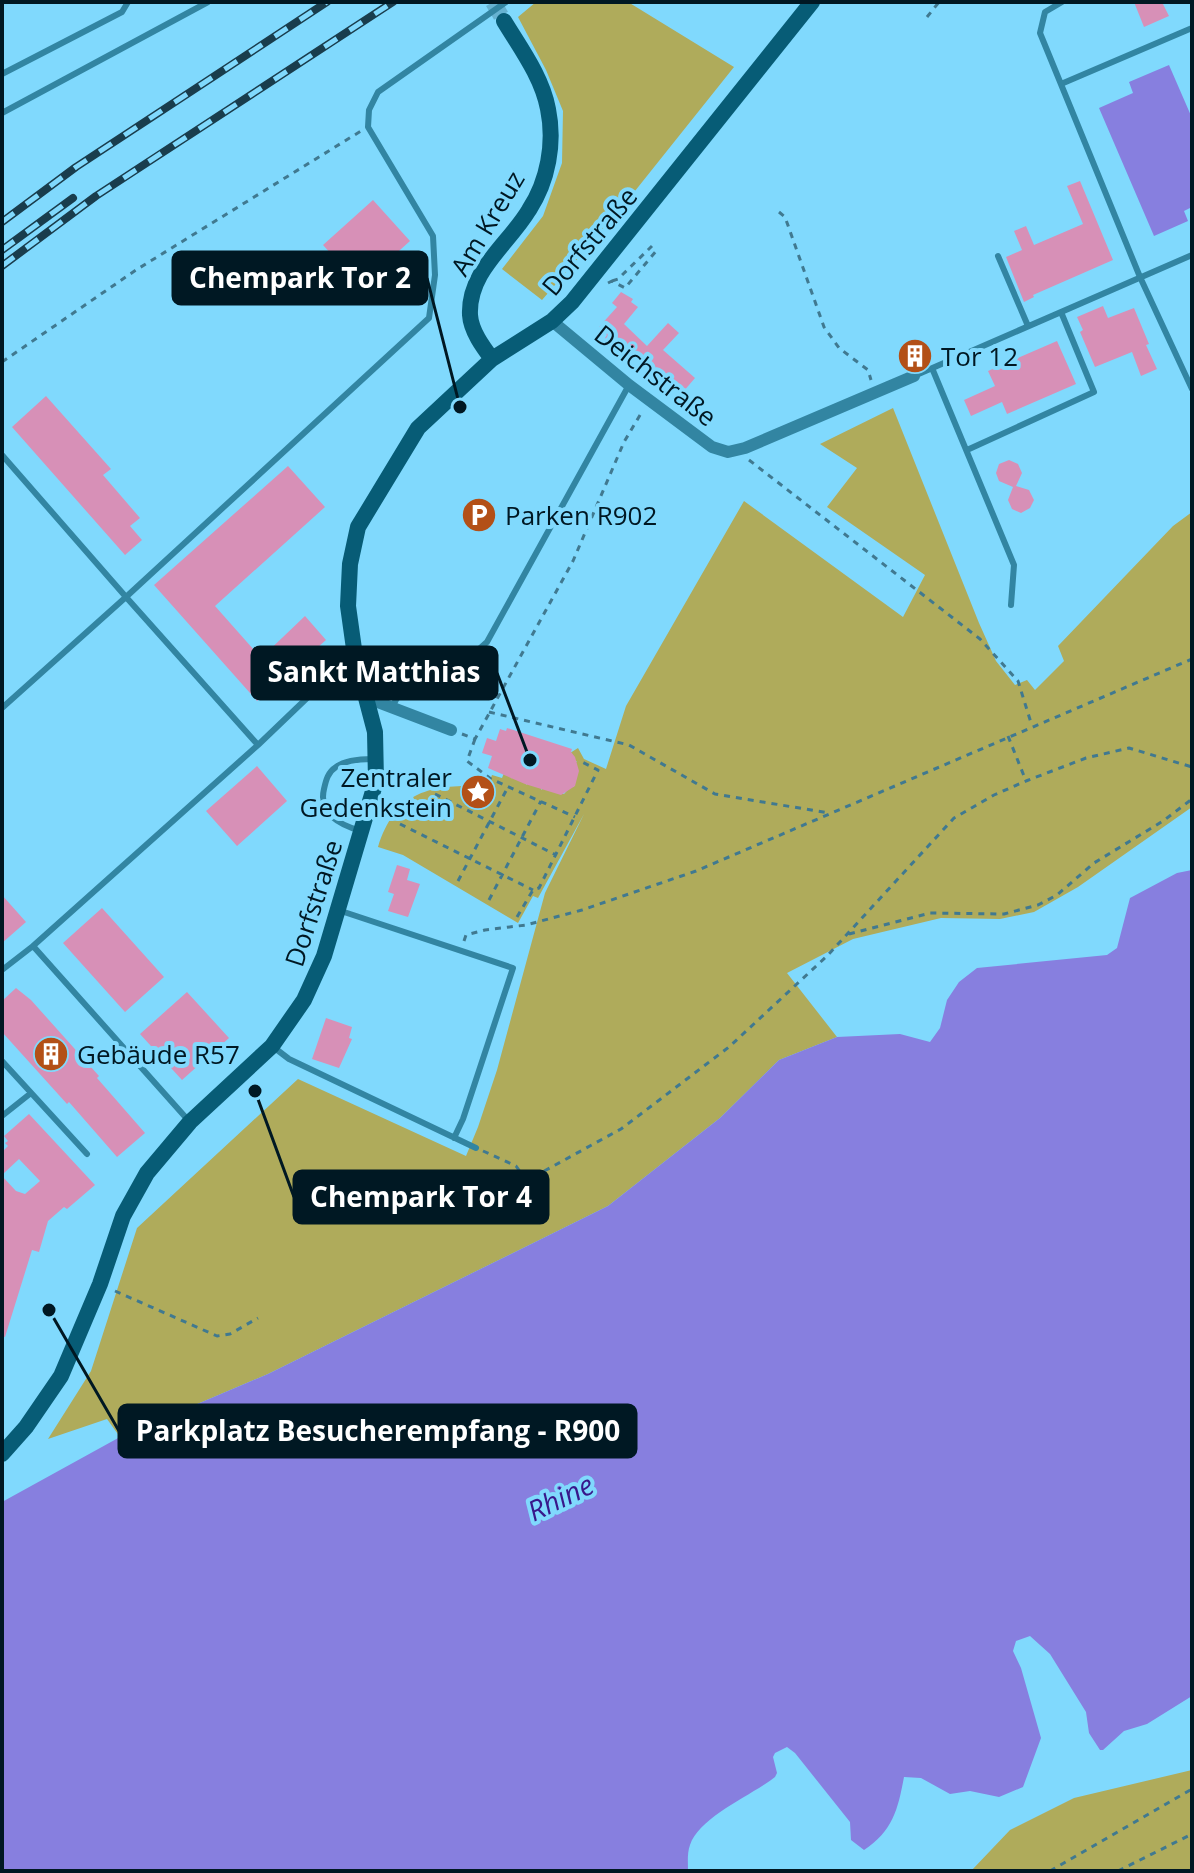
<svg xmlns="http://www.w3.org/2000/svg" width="1194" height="1873" viewBox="0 0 1194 1873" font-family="'Open Sans',sans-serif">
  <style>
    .green { fill: #afab5b }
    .water { fill: #877fdf }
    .building { fill: #d790b7 }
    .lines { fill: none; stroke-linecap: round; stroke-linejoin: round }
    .secondary-tunnel { stroke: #66b2d1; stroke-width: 16; stroke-dasharray: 16 8; stroke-linecap: butt }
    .path { stroke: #407990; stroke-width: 3; stroke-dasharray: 6 6; stroke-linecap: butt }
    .lane { stroke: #3285a2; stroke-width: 6 }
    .street { stroke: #3285a2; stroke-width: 12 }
    .secondary { stroke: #075c76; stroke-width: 16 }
    .rail-casing { stroke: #193d4d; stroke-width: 8 }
    .rail { stroke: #80d9fd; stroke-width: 5; stroke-dasharray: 15; stroke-linecap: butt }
    .labels { text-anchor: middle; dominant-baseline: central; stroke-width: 8; stroke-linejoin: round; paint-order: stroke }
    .street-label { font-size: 26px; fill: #001823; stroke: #80d9fd }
    .poi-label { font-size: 26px; fill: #001823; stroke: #80d9fd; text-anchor: start }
    .water-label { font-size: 28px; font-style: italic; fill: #38188a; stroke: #80d9fd }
    .leader { fill: none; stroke: #001823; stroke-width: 3 }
    .callout-dot { fill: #001823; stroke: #80d9fd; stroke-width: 3 }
    .callout { fill: #001823; stroke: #001823; stroke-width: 3 }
    .callout-label { font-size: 28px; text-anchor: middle; font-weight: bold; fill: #fff }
  </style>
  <rect width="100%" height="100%" fill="#80d9fd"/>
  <path class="green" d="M536,2h92l106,65 -115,144 -77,89 -40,-31 41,-53 19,-53 1,-52 -17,-41 -28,-53z
    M893,408l86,215 17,38 19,24 12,-5 8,10 29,-29 -6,-15 115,-120 19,-14v295l-114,80 -44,25 -34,7 -59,-1 -88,21 -66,34 50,64 -58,23 -59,58 -112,88 -340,168 -148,63 -13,-18 -59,20 43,-68 46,-143 161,-149 168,77 12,-29 19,-57 48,-177 39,-79 -46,84 -5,-2 -15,27 -115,-68 -25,-8c19,-59 55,-62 110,-61l4,-11 10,3 2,-5 7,3v3l1,-3 15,6 -1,3 3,-3 13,4 -1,4 4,-3 19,7 7,-8 3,1v-23l3,-3 -3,1 -4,-9 8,-5 6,11 22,10 20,-63 118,-205 159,116 22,-42 -98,-68 30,-39 -37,-24z
    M1192,1770v101h-221l39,-41 64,-32z"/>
  <path class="water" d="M1169,65l23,53v89l-8,4 4,10 -34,15 -55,-128 34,-15 -4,-11z
    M1192,870v826l-45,28 -23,7 -21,19h-3l-11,-17 -3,-21 -36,-58 -20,-18 -14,5 -3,10 8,17 20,70 -18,49 -24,10 -29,-6 -20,3 -29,-16 -17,-1c-6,32 -11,54 -40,73l-13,-10 -1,-18 -55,-69 -8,-6 -12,6 -2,4 4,16 -2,4c-23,18 -76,40 -85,68 -3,8 -2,18 -2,26h-686v-369l118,-65 148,-63 340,-168 112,-88 59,-58 58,-23 63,-3 30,8 10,-14 7,-28 12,-18 18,-14 130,-13 10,-7 13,-50 47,-25z"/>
  <path class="building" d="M1134,2h28l7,14 -25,11z
    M1080,181l33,79 -80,35 1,2 -10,5 -18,-45 16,-7 -8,-19 12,-5 8,19 49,-21 -16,-38z
    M373,200l37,41 -50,45 -37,-41z
    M621,292l12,7 -2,3 7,5 -14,17 23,22 21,-23 11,10 -16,17 32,28 -12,14 -46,-37 -4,4 -28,-21 2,-3 -8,-8 18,-20 -5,-4z
    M1103,306l5,12 26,-10 15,36 -3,1 11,24 -16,7 -9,-24 -37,15 -15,-35 3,-2 -6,-13z
    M1057,341l19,43 -69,30 -5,-12 -31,14 -7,-16 31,-14 -7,-15z
    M46,396l65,73 -8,6 37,43 -10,8 12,14 -17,15 -113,-128z
    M1009,460l9,4 4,9 -6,13 13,4 5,10 -4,8 -9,5 -9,-4 -4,-9 5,-13 -14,-6 -3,-8 3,-9z
    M288,466l37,41 -110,99 46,52 44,-42 21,24 -69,61 -103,-116z
    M507,728l65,21 -1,3 4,5 4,14 -4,15 -14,9 -36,-11 -37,-16 4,-12 -10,-3 5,-15 9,3 4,-12 6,2z
    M257,766l30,35 -50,45 -31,-35z
    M397,865l13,4 -3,11 13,4 -12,33 -20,-6 6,-17 -6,-2z
    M2,895l24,27 -24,21z
    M102,908l62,69 -39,35 -62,-69z
    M16,988l15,12 68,76 -2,2 48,55 -28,24 -48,-55 -2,2 -65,-72v-31z
    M187,992l42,46 -47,42 -42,-46z
    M326,1018l26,9 -3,11 3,1 -13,29 -27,-9z
    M29,1114l66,71 -28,24 -3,-2 -16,14 -9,31 -7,-2 -27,87 -3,-1v-160l14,15 9,3 15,-13 -21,-22 -17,16v-23l6,-6 -3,-3 3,-2 -4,-5z"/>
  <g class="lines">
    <path class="secondary-tunnel" d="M493,2l11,19"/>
    <path class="path" d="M927,17l12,-15
      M779,212l6,5 39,110 15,21 29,22 3,10
      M612,281l6,-2 34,-33
      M608,283l4,-2 13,7 32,-38
      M2,362l134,-92 225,-139
      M749,460l231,179 38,42 14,45
      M489,712l140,33 86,49 114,19
      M462,734l13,5 98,-178 51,-119 19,-32
      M1008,736l18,45
      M475,739l-8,22 24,18 84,38
      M435,794l121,61
      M400,824l133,66
      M458,881l50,-94
      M489,900l52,-99
      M517,917l16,-27 6,-2 59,-118 -16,-8
      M849,934l81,-21 74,1 34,-9 19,-10 37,-32 69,-42 29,-22
      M464,941l2,-6 19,-5 41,-5 56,-15 114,-39 496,-212
      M483,1151l33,15 9,13
      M460,1217l161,-88 108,-82 98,-91 127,-138 40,-23 32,-14 60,-23 43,-10 63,19
      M115,1291l102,45 13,-2 28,-16
      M1050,1871l142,-82
      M1118,1871l74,-37"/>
    <path class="lane" d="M1062,2l-17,10 -5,21 100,244 52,112
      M2,74l120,-62 6,-10
      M1061,84l131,-56
      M2,113l206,-111
      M998,256l30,70
      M932,368l82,197 -3,40
      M914,376l278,-121
      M967,450l127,-58 -33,-80
      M2,455l124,142 303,-279 6,-43 -2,-39 -65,-109 1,-17 9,-18 128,-90
      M392,707l5,-9c37,-14 61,-29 90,-56l142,-257
      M2,708l124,-111 132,148 -225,201
      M258,745l72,-69
      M361,831c-21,-6 -43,-17 -37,-42 2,-9 4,-17 12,-22 9,-7 25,-8 37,-8
      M341,911l172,57 -50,151 -9,19
      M2,970l31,-24 155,174
      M272,1046l17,13 187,89
      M2,1061l85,93
      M2,1116l29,-23"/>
    <path class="street" d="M552,321l77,64 83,62 16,5 17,-4 169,-72
      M367,698l84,32"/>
    <path class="secondary" d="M492,359c-9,-12 -21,-28 -22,-44 -2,-44 38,-70 59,-105 19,-29 26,-67 19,-101 -6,-32 -27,-60 -44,-88
      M2,1454l24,-27 35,-51 39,-92 23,-68 24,-43 43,-51 82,-76 32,-46 20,-44 52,-175 -1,-49 -20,-76 -7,-50 2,-42 8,-37 60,-99 74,-69 60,-38 20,-19 240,-300"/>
    <g class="rail-casing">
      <path id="rail" d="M2,222l74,-55 251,-165
        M2,250l71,-52
        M2,266l94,-70 297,-194"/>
    </g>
    <use href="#rail" class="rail"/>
  </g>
  <defs>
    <g id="building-disc" transform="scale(1.8)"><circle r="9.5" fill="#b35017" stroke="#80d9fd"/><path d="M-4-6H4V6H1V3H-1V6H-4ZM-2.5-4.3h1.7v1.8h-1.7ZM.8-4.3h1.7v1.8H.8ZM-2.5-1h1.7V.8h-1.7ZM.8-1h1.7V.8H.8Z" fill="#fff"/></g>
    <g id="parking-disc" transform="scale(1.8)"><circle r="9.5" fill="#b35017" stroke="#80d9fd"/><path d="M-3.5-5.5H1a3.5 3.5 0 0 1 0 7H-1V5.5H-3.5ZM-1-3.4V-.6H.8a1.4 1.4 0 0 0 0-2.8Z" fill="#fff"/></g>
    <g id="sight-disc" transform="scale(1.8)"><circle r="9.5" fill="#b35017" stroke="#80d9fd"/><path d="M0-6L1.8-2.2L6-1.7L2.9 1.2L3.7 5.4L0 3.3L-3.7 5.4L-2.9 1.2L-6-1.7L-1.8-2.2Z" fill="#fff"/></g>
  </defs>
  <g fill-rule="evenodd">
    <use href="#building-disc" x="915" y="356"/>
    <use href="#parking-disc" x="479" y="515"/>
    <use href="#sight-disc" x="478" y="792"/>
    <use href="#building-disc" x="51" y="1054"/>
  </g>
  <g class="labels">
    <g class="street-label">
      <text transform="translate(487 223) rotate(-59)">Am Kreuz</text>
      <text transform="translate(589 241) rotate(-50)">Dorfstraße</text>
      <text transform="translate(656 375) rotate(38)">Deichstraße</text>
      <text transform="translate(313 903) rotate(-72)">Dorfstraße</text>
    </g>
    <g class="poi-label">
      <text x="941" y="356">Tor 12</text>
      <text x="505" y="515">Parken R902</text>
      <text x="452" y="777" text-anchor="end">Zentraler<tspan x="452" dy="30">Gedenkstein</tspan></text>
      <text x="77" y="1054">Gebäude R57</text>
    </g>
    <g class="water-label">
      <text transform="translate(560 1497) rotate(-26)">Rhine</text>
    </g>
  </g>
  <path class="leader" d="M460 407L427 278M530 760L497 673M255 1091L294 1197M49 1310L119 1431"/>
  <g class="callout-dot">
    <circle cx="460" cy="407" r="8"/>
    <circle cx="530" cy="760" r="8"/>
    <circle cx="255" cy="1091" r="8"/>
    <circle cx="49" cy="1310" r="8"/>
  </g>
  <g class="callout">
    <rect x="173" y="252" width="254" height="52" rx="8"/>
    <rect x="252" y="647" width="245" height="52" rx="8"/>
    <rect x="294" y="1171" width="254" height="52" rx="8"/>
    <rect x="119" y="1405" width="517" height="52" rx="8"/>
  </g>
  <g class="callout-label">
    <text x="300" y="288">Chempark Tor 2</text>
    <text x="374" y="682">Sankt Matthias</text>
    <text x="421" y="1207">Chempark Tor 4</text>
    <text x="378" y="1441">Parkplatz Besucherempfang - R900</text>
  </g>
  <rect width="1194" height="1873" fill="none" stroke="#001823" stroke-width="8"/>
</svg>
